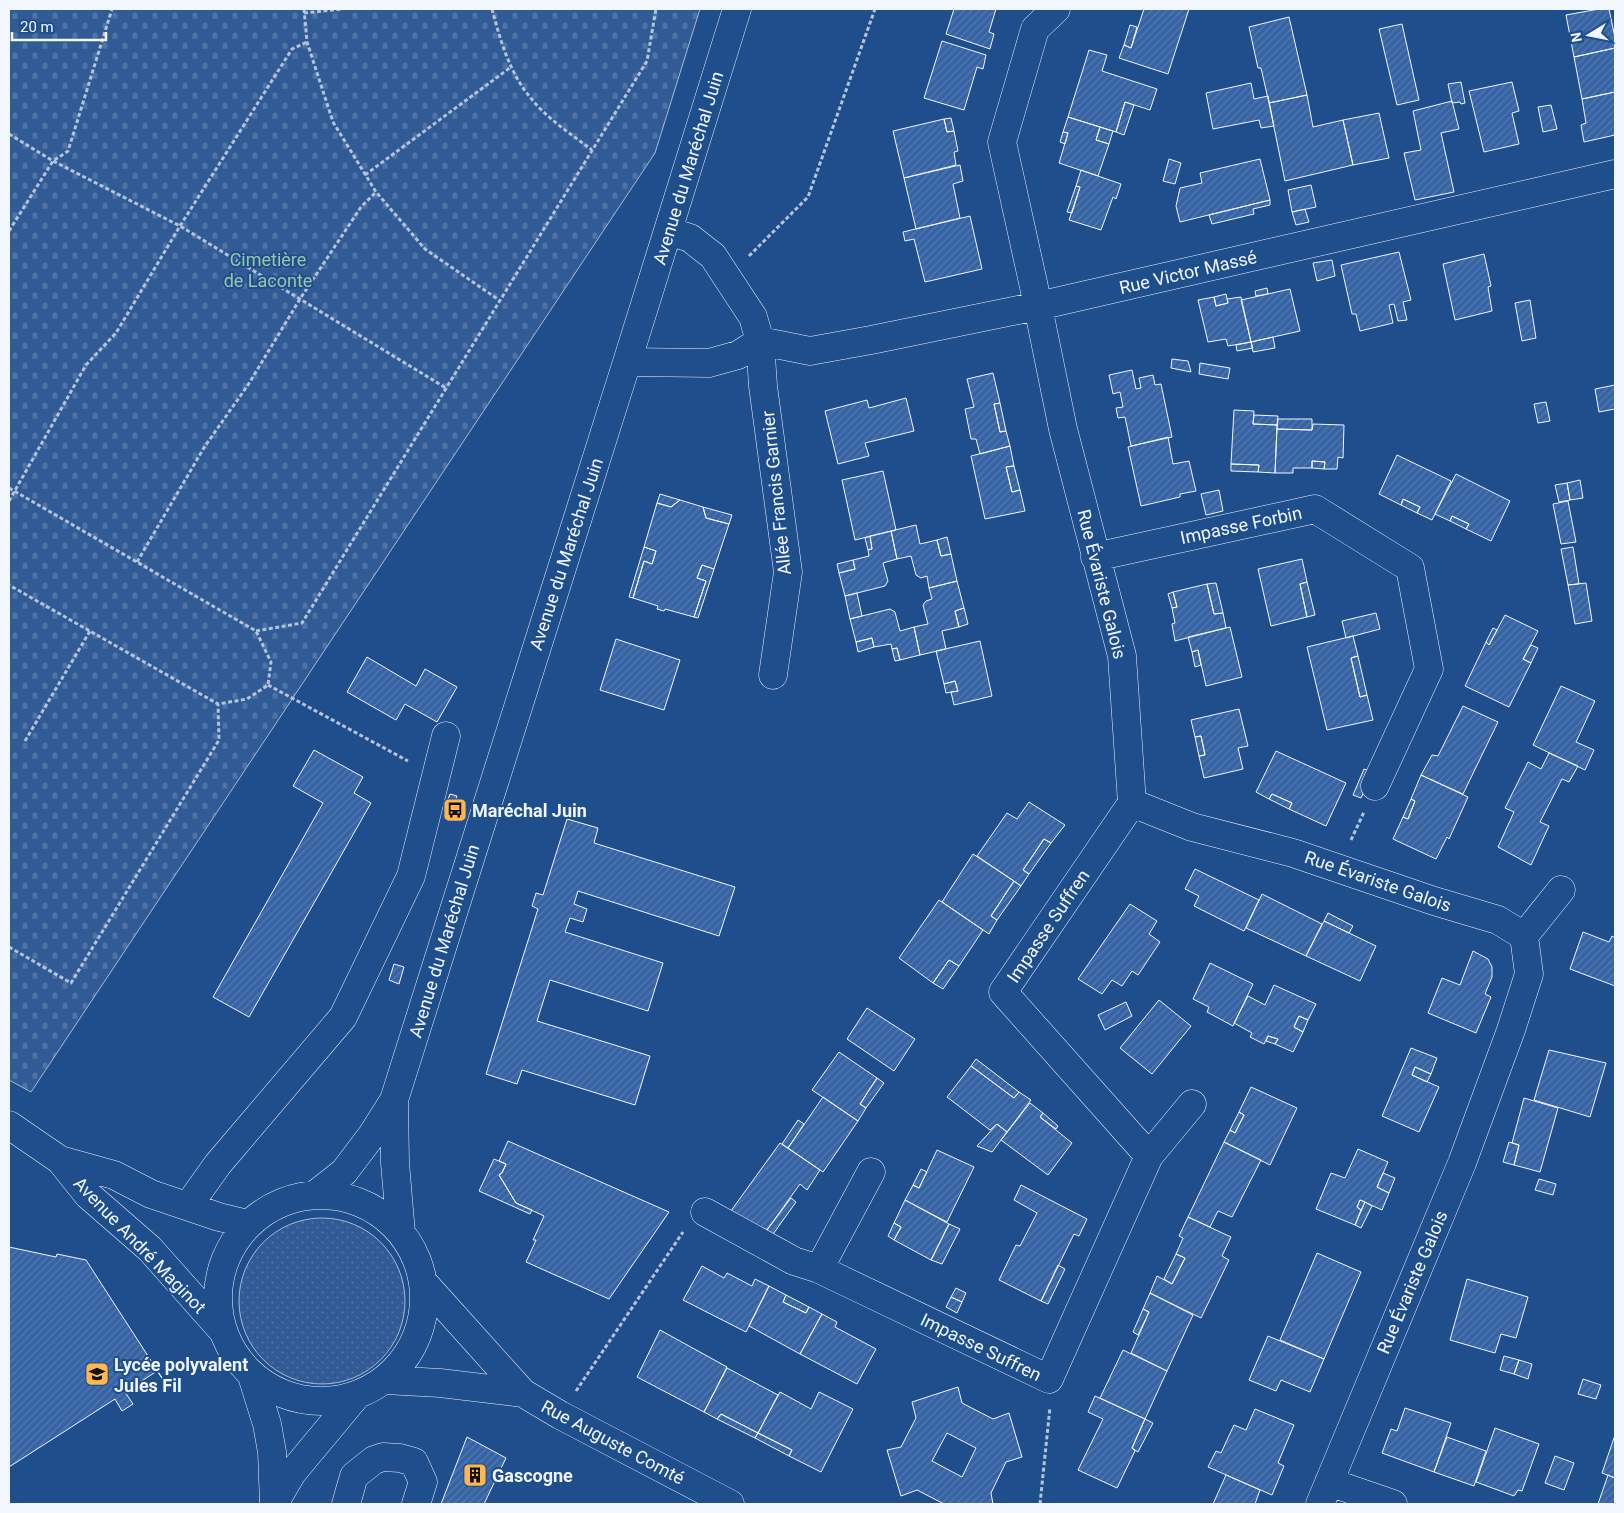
<svg xmlns="http://www.w3.org/2000/svg" width="1624" height="1513" viewBox="0 0 1624 1513" font-family="Roboto,sans-serif">
  <style>
    .grass { fill: url(#grass-dots); stroke: #a8bbd7 }
    .cemetery { fill: url(#cemetery-stones); stroke: #a8bbd7 }
    .building { fill: url(#building-hatch); stroke: #f2f6ff; fill-rule: evenodd }
    .lines { fill: none; stroke-linecap: round; stroke-linejoin: round }
    .minor-casing { stroke: #f2f6ff; stroke-width: 29 }
    .path { stroke: #b3c4dc; stroke-width: 3; stroke-dasharray: 4 2.5; stroke-linecap: butt }
    .minor { stroke: #1f4e8c; stroke-width: 28 }
    .labels { text-anchor: middle; dominant-baseline: central; stroke-width: 4; stroke-linejoin: round; paint-order: stroke }
    .street-label { font-size: 18px; fill: #f2f6ff; stroke: #1f4e8c }
    .park-label { font-size: 18px; fill: #97c8a6; stroke: #1f4e8c }
    .poi-label { font-size: 18px; font-weight: bold; fill: #f2f6ff; stroke: #1f4e8c; text-anchor: start }
  </style>
  <defs>
    <pattern id="grass-dots" width="8" height="8" patternUnits="userSpaceOnUse" patternTransform="scale(1.25)"><rect width="8" height="8" fill="#305b95"/><path d="M2 2h.1M6 6h.1" fill="none" stroke="#4e73a5" stroke-width="1.8" stroke-linecap="round"/></pattern>
    <pattern id="cemetery-stones" width="16" height="16" patternUnits="userSpaceOnUse" patternTransform="scale(1.25)"><rect width="16" height="16" fill="#305b95"/><path d="M2 7V4a2 2 0 0 1 4 0v3zM10 15v-3a2 2 0 0 1 4 0v3z" fill="#4e73a5"/></pattern>
    <pattern id="building-hatch" width="6" height="6" patternUnits="userSpaceOnUse" patternTransform="scale(1.25)"><rect width="6" height="6" fill="#3563a3"/><path d="M-1 1l2-2M0 6l6-6M5 7l2-2" fill="none" stroke="#537ab1"/></pattern>
  </defs>
  <rect width="100%" height="100%" fill="#1f4e8c"/>
  <path class="grass" d="M239 1301a83 83 0 1 1 166 0a83 83 0 1 1-166 0Z"/>
  <path class="cemetery" d="M9,9h691l-45,144 -624,939 -22,-12z"/>
  <path class="building" d="M954,9h42l-7,23 5,2 -4,15 -44,-15z
    M1144,9h45l-21,65 -49,-16 5,-13 7,3z
    M1599,9h10l6,29v10l-41,9 -8,-42z
    M1289,17l18,78 -38,8 -8,-35h-3l-9,-41z
    M1402,24l17,76 -22,5 -18,-76z
    M1130,25l7,2 -6,21 -7,-3z
    M942,41l44,14 -3,14 -6,-2 -13,43 -40,-12z
    M1615,48v44l-33,7 -8,-42z
    M1089,50l18,5 -5,16 55,18 -7,21 -25,-8 -9,30 -48,-15z
    M1461,82l4,21 -4,1 -1,-2 -8,1 -4,-19z
    M1512,82l7,29 -7,2 7,31 -35,8 -15,-61z
    M1251,83l3,16 14,-3 6,30 -13,2 -2,-8 -46,9 -7,-36z
    M1615,92v43l-31,7 -3,-17 5,-2 -4,-24z
    M1307,95l6,32 30,-7 10,45 -68,16 -16,-78z
    M1452,101l7,28 -18,4 13,59 -39,8 -11,-47 17,-3 -8,-39z
    M1125,102l9,3 -10,30 -8,-3z
    M1551,105l6,24 -14,3 -5,-25z
    M1379,113l10,45 -36,7 -10,-45z
    M1068,117l32,10 -4,13 13,4 -11,32 -39,-13 9,-30 -5,-1z
    M951,118l3,13 -7,1 -3,-13z
    M944,119l3,13 7,-1 4,20 -4,1 2,13 -52,13 -11,-47z
    M1100,127l13,4 -4,13 -13,-4z
    M1063,132l5,1 -3,11 -5,-2z
    M1169,159l12,4 -6,21 -12,-3z
    M1260,159l10,41 -90,22 -4,-16 4,-18 22,-5 -2,-10z
    M960,165l3,16 -10,3 7,34 -44,11 -12,-51z
    M1081,170l40,14 -5,15 -3,-2 -12,33 -32,-10 11,-33 -4,-1z
    M1311,185l5,22 -24,5 -4,-22z
    M1076,186l4,1 -8,26 -5,-1z
    M1270,200v5l-17,4 1,5 -42,10 -3,-9z
    M1305,209l4,13 -13,3 -4,-13z
    M970,216l12,53 -57,13 -11,-43 -9,2 -2,-9z
    M1399,252l12,48 -8,2 4,18 -9,1 -4,-17 -5,1 4,18 -33,8 -4,-17h-4l-11,-49z
    M1484,254l7,32 -3,1 4,24 -37,9 -12,-56z
    M1332,260l3,16 -18,5 -4,-18z
    M1267,288l1,6 -12,2 -1,-5z
    M1290,289l10,42 -49,11 -10,-42z
    M1226,294l2,9 -12,3 -2,-9z
    M1214,297l2,9 12,-3 -1,-4 14,-2 10,45 -23,4 -2,-7 -18,3 -10,-42z
    M1530,300l6,38 -14,3 -7,-38z
    M1273,337l2,11 -22,4 -2,-10z
    M1251,342l2,6 -16,3 -1,-6z
    M1172,359l16,2 3,11 -20,-4z
    M1200,363l30,5 -2,11 -29,-5z
    M1132,370l4,19 5,-1 -2,-10 14,-3 2,10 6,-1 11,53 -41,9 -6,-29 -7,1 -2,-10 7,-1 -3,-15 -7,2 -4,-19z
    M993,373l7,30 -6,1 6,28 6,-1 4,15 -30,8 -4,-15h-5l-6,-30 9,-2 -7,-28z
    M1615,385v24l-16,3 -4,-23z
    M906,398l8,33 -49,12 4,13 -31,8 -13,-53 42,-11 2,8z
    M1546,402l4,19 -12,2 -4,-19z
    M1000,403l6,28 -6,1 -6,-28z
    M1234,410l20,1 -1,13 24,1 -2,48 -17,-1 1,-7 -28,-1z
    M1254,415l24,1 -1,9 -24,-1z
    M1278,419h34v11l-35,-1z
    M1313,424l31,1 -1,33 -5,-1 -1,12h-13l1,-7 -13,-1v7h-19v5h-18l2,-44 35,1z
    M1168,437l5,27 16,-3 7,30 -16,3v3l-39,9 -13,-59z
    M1010,446l4,20 -8,1 6,25 8,-2 5,21 -40,8 -14,-63z
    M1397,455l54,26 -19,39 -15,-7 3,-6 -17,-8 -2,6 -22,-11z
    M1312,461l13,1 -1,7 -12,-1z
    M1231,464l28,1 -1,7 -27,-1z
    M1014,466l6,24 -8,2 -6,-25z
    M883,471l13,59 -41,10 -13,-60z
    M1456,474l54,27 -19,40 -25,-12 3,-5 -17,-8 -2,5 -15,-7z
    M1580,480l3,18 -13,2 -3,-17z
    M1567,483l3,17 -11,2 -4,-17z
    M1219,490l4,21 -17,4 -5,-21z
    M660,494l20,6 -9,7 -14,-4z
    M1403,499l17,8 -3,6 -16,-8z
    M680,500l23,7 3,11 23,6 -15,45 -12,-4 -5,13 9,3 -12,36 -29,-8 -1,2 -7,-2 1,-3 -25,-8 11,-37 8,3 4,-13 -12,-4 13,-44 14,4z
    M1568,501l8,41 -15,2 -8,-40z
    M703,507l29,8 -3,9 -23,-6z
    M1452,516l17,8 -3,5 -16,-8z
    M916,525l4,19 17,-4 4,16 10,-2 6,27 -28,7 -2,-12 -6,2 -5,-3 -5,-19 -14,3 -6,-28z
    M891,531l6,28 -14,4 5,18 -3,5 -40,10 -6,-23 16,-4 -2,-9 16,-4 -1,-6 4,-1 -2,-13z
    M870,536l2,13 -4,1 -3,-12z
    M947,537l4,17 -10,2 -4,-16z
    M644,547l12,4 -4,13 -8,-3 -11,37 -4,-1z
    M1573,547l6,37 -11,1 -7,-36z
    M1302,559l5,23 -7,2 7,33 -36,9 -13,-57z
    M853,560l2,9 -16,4 -2,-9z
    M702,565l12,4 -16,49 -4,-1 12,-36 -9,-3z
    M957,581l7,27 -9,3 4,16 -17,4 4,18 -26,6 -6,-28 14,-3 -5,-19 3,-4 6,-2 -3,-11z
    M1307,582l8,33 -8,2 -7,-33z
    M1216,583l7,30 -9,1 -7,-30z
    M1586,583l6,38 -17,3 -7,-39z
    M1207,584l7,30 9,-1 3,15 -51,13 -3,-17 3,-1 -3,-15 5,-1 -4,-15z
    M1173,592l4,15 -5,1 -4,-14z
    M857,593l5,23 -12,3 -5,-23z
    M964,608l4,16 -9,3 -4,-16z
    M890,609l5,3 5,19 14,-4 6,28 -20,5 -3,-12 -5,1 -1,-5 -17,3 -2,-9 -16,4 -6,-23z
    M1376,613l4,16 -34,9 -4,-17z
    M1505,615l33,16 -15,28 8,4 -22,44 -44,-21 21,-44 3,3z
    M1230,627l12,50 -36,9 -8,-36 -6,2 -4,-15z
    M1493,628l4,2 -8,15 -3,-3z
    M1353,636l5,20 -7,2 9,39 7,-2 6,25 -46,10 -20,-83z
    M872,638l2,9 -16,5 -2,-10z
    M616,639l64,21 -16,50 -64,-20z
    M980,641l12,55 -38,9 -3,-13 7,-1 -3,-10 -11,3 -8,-33z
    M1531,645l7,3 -7,15 -8,-4z
    M897,648l3,12 -5,1 -3,-12z
    M1198,650l3,15 -6,2 -3,-15z
    M1358,656l9,39 -7,2 -9,-39z
    M367,657l49,29 9,-17 32,18 -20,35 -32,-18 -9,16 -49,-28z
    M955,681l3,10 -12,2 -2,-9z
    M1561,686l34,15 -19,41 18,8 -9,20 -52,-25z
    M1463,706l35,16 -35,72 -42,-19 11,-20 6,1z
    M1239,709l9,37 -10,2 5,21 -39,9 -5,-22 6,-1 -4,-19 -6,1 -4,-17z
    M1201,736l4,19 -6,1 -4,-19z
    M314,750l49,27 -9,16 17,10 -122,214 -36,-20 110,-194 -30,-17z
    M1276,751l70,32 -20,43 -37,-17 3,-6 -20,-9 -3,5 -13,-7z
    M1549,753l29,13 -9,16 -7,-3 -22,43 9,4 -18,39 -33,-18 16,-35 -9,-4 23,-46 13,7z
    M1364,769l9,3 -12,26 -8,-3z
    M1421,775l47,22 -19,42 -2,-2 -11,22 -43,-20 10,-22 5,2 7,-18 -4,-2z
    M450,794l7,2 -5,13 -7,-2z
    M1272,794l20,9 -3,6 -20,-10z
    M1411,799l4,2 -7,18 -5,-2z
    M1029,802l36,23 -14,18 -7,-4 -21,31 6,4 -8,12 -44,-30 30,-43 10,6z
    M567,819l31,9 -4,15 141,44 -16,49 -141,-45 -4,13 13,5 -4,13 -13,-4 -5,14 98,31 -15,48 -98,-31 -13,41 113,35 -15,49 -113,-35 -5,14 -31,-10 52,-165 -6,-3 4,-13 7,2z
    M1044,839l7,4 -22,31 -6,-4z
    M973,854l41,27 -23,35 6,4 -8,14 -47,-32z
    M1195,869l64,31 -15,31 -50,-25 5,-10 -14,-7z
    M1014,881l7,5 -24,34 -6,-4z
    M1262,894l60,30 -16,32 -60,-28z
    M939,900l44,30 -24,36 -10,-6 -16,23 -34,-25z
    M1130,904l27,17 -8,13 11,8 -22,33 -6,-4 -10,15 -10,-6 -10,14 -24,-15z
    M1328,913l25,13 -4,7 -25,-12z
    M1324,921l52,25 -16,35 -54,-25z
    M1583,932l26,10 3,-6 3,2v48l-45,-17z
    M1473,951l15,8 4,8v10l-7,17 6,3 -15,36 -48,-20 14,-35 18,7z
    M949,960l10,6 -16,23 -10,-6z
    M1210,963l43,21 -20,42 -26,-14 2,-5 -16,-8z
    M394,964l10,3 -5,17 -10,-4z
    M1274,985l42,19 -8,16 -9,-4 -5,11 9,5 -10,20 -18,-8 3,-5 -10,-3 -4,8 -14,-7 2,-4 -18,-10 14,-27 17,9z
    M1159,1000l32,26 -39,48 -32,-26z
    M1126,1002l6,14 -27,14 -7,-15z
    M867,1008l48,31 -21,32 -47,-32z
    M1299,1016l9,4 -5,12 -9,-5z
    M1268,1036l10,3 -3,5 -9,-3z
    M1411,1048l26,10 -6,16 -16,-7 -3,8 27,12 -20,45 -37,-16z
    M1549,1050l57,13 -16,54 -56,-17z
    M839,1052l38,26 -17,26 6,4 -8,13 -46,-31z
    M976,1059l43,33 -5,6 -43,-32z
    M971,1066l43,32 5,-6 12,8 -24,32 -10,-8 -7,6 -43,-33z
    M1415,1067l16,7 -4,8 -15,-7z
    M877,1078l7,5 -18,25 -6,-4z
    M1251,1087l46,21 -27,57 -46,-23 6,-12 5,3 9,-18 -5,-3z
    M823,1097l35,24 -35,51 -35,-24z
    M1524,1098l34,10 -18,64 -26,-7 5,-20 -7,-2z
    M1030,1103l13,10 -3,4 32,26 -24,32 -47,-35z
    M1239,1112l5,3 -9,18 -5,-3z
    M1043,1113l15,13 -2,3 -16,-12z
    M798,1120l6,4 -16,24 -6,-4z
    M997,1124l10,8 -15,20 -15,-6z
    M508,1141l161,71 -60,87 -83,-37 10,-22h-3l11,-24 -28,-13 -17,-28 3,-2 4,-9 -7,-3z
    M1224,1142l37,18 -29,57 -14,-6 -8,16 -22,-10z
    M1509,1142l10,3 -5,20 -11,-3z
    M780,1143l40,27 -13,20 -7,-6 -36,50 -36,-19z
    M1358,1149l30,13 -11,25 12,6 -7,17 -22,-10 -3,7 4,3 -6,15 -39,-16 15,-36 14,5z
    M937,1150l37,17 -27,55 -42,-22 8,-15 6,3z
    M494,1159l12,5 -4,9 -3,2 17,28 16,7 -2,4 -51,-23z
    M921,1169l6,3 -8,16 -6,-3z
    M1383,1173l12,5 -6,15 -12,-6z
    M1539,1179l17,5 -3,11 -18,-5z
    M1021,1185l66,34 -8,17 -5,-2 -33,67 -42,-21 17,-35 4,1 17,-33 -23,-13z
    M791,1198l5,4 -25,35 -7,-3z
    M905,1200l44,24 -18,36 -37,-20 7,-13 -7,-4z
    M1360,1200l5,2 -4,8 -4,-3z
    M1365,1202l7,4 -11,22 -6,-3z
    M1188,1217l43,20 -9,19 7,4 -28,58 -51,-25 7,-17 15,8 13,-26 -9,-4 7,-16 -4,-2z
    M894,1223l7,4 -7,13 -6,-4z
    M949,1224l11,5 -18,35 -11,-4z
    M9,1247l47,10 1,-3 29,6 82,127 -11,-16 -32,21 8,12 -11,7 -7,-12 -106,68z
    M1317,1253l44,19 -37,87 -44,-19z
    M1176,1254l9,4 -13,26 -8,-5z
    M1058,1265l7,4 -17,35 -7,-3z
    M702,1266l22,12 3,-5 25,13 3,-7 14,7 -23,46 -63,-32z
    M1467,1279l61,18 -12,41 -15,-4 -6,19 -45,-13z
    M769,1286l17,9 -3,7 23,11 3,-6 13,7 -22,40 -51,-28z
    M956,1288l10,5 -4,9 -11,-5z
    M1150,1293l43,22 -26,56 -36,-18 18,-41 -6,-3z
    M786,1295l23,12 -3,6 -23,-11z
    M951,1297l11,5 -5,11 -11,-6z
    M1143,1309l6,3 -11,23 -5,-3z
    M822,1314l15,8 -2,5 41,22 -19,35 -57,-30z
    M660,1330l67,37 -23,45 -67,-35z
    M1268,1336l56,23 -14,33 -29,-12 -5,11 -27,-11z
    M1123,1350l44,21 -22,48 -45,-21z
    M1504,1356l15,4 -5,14 -14,-4z
    M1519,1360l13,4 -4,15 -14,-5z
    M727,1368l51,27 -20,38 -37,-19 -4,5 -13,-7z
    M1583,1379l18,6 -5,14 -18,-5z
    M958,1387l4,16 31,16 16,-6 13,44 -16,5 -15,31 2,11h-49l-27,-14 -16,6 -14,-46 14,-3 15,-29 -4,-16zM947,1433l29,15 -14,29 -30,-16z
    M780,1392l31,17 8,-17 34,17 -32,63 -32,-16 3,-6 -34,-17z
    M1095,1396l50,23 -13,29 3,3 -18,37 -39,-18 25,-51 -15,-7z
    M1405,1408l46,15 -17,49 -52,-19 9,-24 6,2z
    M1255,1409l39,16 -16,38 6,3 -12,29 -64,-28 8,-16 5,2 13,-28 12,5z
    M721,1414l37,19 -3,5 -38,-19z
    M1145,1419l8,4 -15,29 -6,-4z
    M1495,1428l44,16 -17,47 -4,-1 -4,6 -38,-14z
    M758,1433l34,17 -3,6 -34,-18z
    M1615,1435v43l-13,-5z
    M467,1437l39,21 -22,46h-43z
    M1447,1437l39,14 -12,35 -40,-14z
    M1555,1456l19,7 -10,27 -19,-7z
    M1226,1475l34,15 -5,14h-42z
    M1608,1475l7,3v26h-17z"/>
  <g class="lines">
    <g class="minor-casing">
      <path id="minor" d="M1056,9l-21,20 -33,113 32,145 29,142 59,227 10,147 60,24 101,26 141,48 64,19 26,16 5,38 -18,56 -49,133 -142,341
        M627,362l82,1 29,-8 22,-14 -7,-24 -40,-61 -23,-18 -22,-7
        M1095,557l220,-48 95,59 19,101 -54,117
        M773,675l15,-103 -25,-186 -3,-45 50,10 61,-11 167,-34 577,-132
        M1524,936l37,-46
        M394,1100l1,63 6,70
        M9,1125l51,35 28,35 62,54 71,80
        M1149,1156l43,-52
        M60,1160l54,15 37,19 68,23 29,7
        M871,1172l-52,97 230,110 100,-223 -146,-164 129,-189
        M316,1194l28,-22 28,-37 22,-35 233,-738 110,-353
        M218 1298a103 103 0 1 1 206 0a103 103 0 1 1-206 0Z
        M188,1206l30,-42 125,-147 68,-141 35,-140
        M705,1212l89,49 25,8
        M424,1283l99,110 37,22 170,89
        M252,1376l15,48 5,28 2,52
        M385,1380l55,3 83,10
        M1329,1482l64,22
        M274,1504l18,-31 64,-77
        M346,1504l8,-28 20,-16 9,-3 17,1 14,4 9,20 -7,22"/>
    </g>
    <path class="path" d="M304,9l3,33 26,80 43,70 49,57 74,51
      M492,9c8,30 17,63 38,88 16,21 41,37 62,53
      M304,13l39,-4
      M9,134l44,27 127,65 266,162
      M365,175l146,-108
      M9,231l44,-70 15,-10 44,-142
      M749,256l59,-59 67,-188
      M9,488l247,143 15,31 -3,23 -21,14 -29,5 -209,-119
      M9,501l77,-136 30,-32 64,-107 112,-177 15,-7
      M137,562l68,-116 43,-61 52,-86 61,-92 15,-15
      M256,631l46,-8 345,-562 9,-52
      M268,685l140,76
      M25,741l65,-110
      M1351,840l13,-28
      M9,947l62,36 148,-243 -1,-36
      M576,1391l107,-159
      M1040,1504l10,-97"/>
    <use href="#minor" class="minor"/>
  </g>
  <defs>
    <g id="bus-square" transform="scale(1.25)"><rect x="-9" y="-9" width="18" height="18" rx="4" fill="#ffb74d" stroke="#1f4e8c"/><path d="M-5-6H5V4H4V6H2V4H-2V6H-4V4H-5ZM-3.5-4V0h7V-4ZM-3.5 1.2v1.5H-2V1.2ZM2 1.2v1.5H3.5V1.2Z" fill="#111"/></g>
    <g id="school-square" transform="scale(1.25)"><rect x="-9" y="-9" width="18" height="18" rx="4" fill="#ffb74d" stroke="#1f4e8c"/><path d="M0-5L7-2L0 1L-7-2ZM-4 1L0 2.5L4 1V4Q0 6-4 4Z" fill="#111"/></g>
    <g id="building-square" transform="scale(1.25)"><rect x="-9" y="-9" width="18" height="18" rx="4" fill="#ffb74d" stroke="#1f4e8c"/><path d="M-4-6H4V6H1V3H-1V6H-4ZM-2.5-4.3h1.7v1.8h-1.7ZM.8-4.3h1.7v1.8H.8ZM-2.5-1h1.7V.8h-1.7ZM.8-1h1.7V.8H.8Z" fill="#111"/></g>
  </defs>
  <g fill-rule="evenodd">
    <use href="#bus-square" x="455" y="810"/>
    <use href="#school-square" x="97" y="1374"/>
    <use href="#building-square" x="475" y="1475"/>
  </g>
  <g class="labels">
    <g class="street-label">
      <text transform="translate(688 168) rotate(-73)">Avenue du Maréchal Juin</text>
      <text transform="translate(1188 272) rotate(-13)">Rue Victor Massé</text>
      <text transform="translate(776 493) rotate(-96)">Allée Francis Garnier</text>
      <text transform="translate(1241 525) rotate(-12)">Impasse Forbin</text>
      <text transform="translate(566 554) rotate(-72)">Avenue du Maréchal Juin</text>
      <text transform="translate(1102 584) rotate(76)">Rue Évariste Galois</text>
      <text transform="translate(1378 881) rotate(19)">Rue Évariste Galois</text>
      <text transform="translate(1048 926) rotate(-56)">Impasse Suffren</text>
      <text transform="translate(444 941) rotate(-73)">Avenue du Maréchal Juin</text>
      <text transform="translate(140 1245) rotate(46)">Avenue André Maginot</text>
      <text transform="translate(1412 1282) rotate(-67)">Rue Évariste Galois</text>
      <text transform="translate(981 1347) rotate(26)">Impasse Suffren</text>
      <text transform="translate(613 1442) rotate(28)">Rue Auguste Comté</text>
    </g>
    <g class="park-label">
      <text x="268" y="259">Cimetière<tspan x="268" dy="21">de Laconte</tspan></text>
    </g>
    <g class="poi-label">
      <text x="472" y="810">Maréchal Juin</text>
      <text x="114" y="1364">Lycée polyvalent<tspan x="114" dy="21">Jules Fil</tspan></text>
      <text x="492" y="1475">Gascogne</text>
    </g>
  </g>
  <rect width="1624" height="1513" fill="none" stroke="#f2f6ff" stroke-width="20"/>
  <g transform="translate(1589 35) rotate(260)" stroke="#1f4e8c" stroke-width="4" paint-order="stroke">
  <path d="M0-4L9 19L0 12L-9 19Z" fill="#f2f6ff"/>
  <text y="-8" font-size="14" font-weight="bold" text-anchor="middle" fill="#f2f6ff">N</text>
  </g>
  <path d="M12 32v8h94v-8" fill="none" stroke="#f2f6ff" stroke-width="2.5"/>
  <text x="20" y="32" font-size="15" fill="#f2f6ff" stroke="#1f4e8c" stroke-width="4" paint-order="stroke">20 m</text>
</svg>
